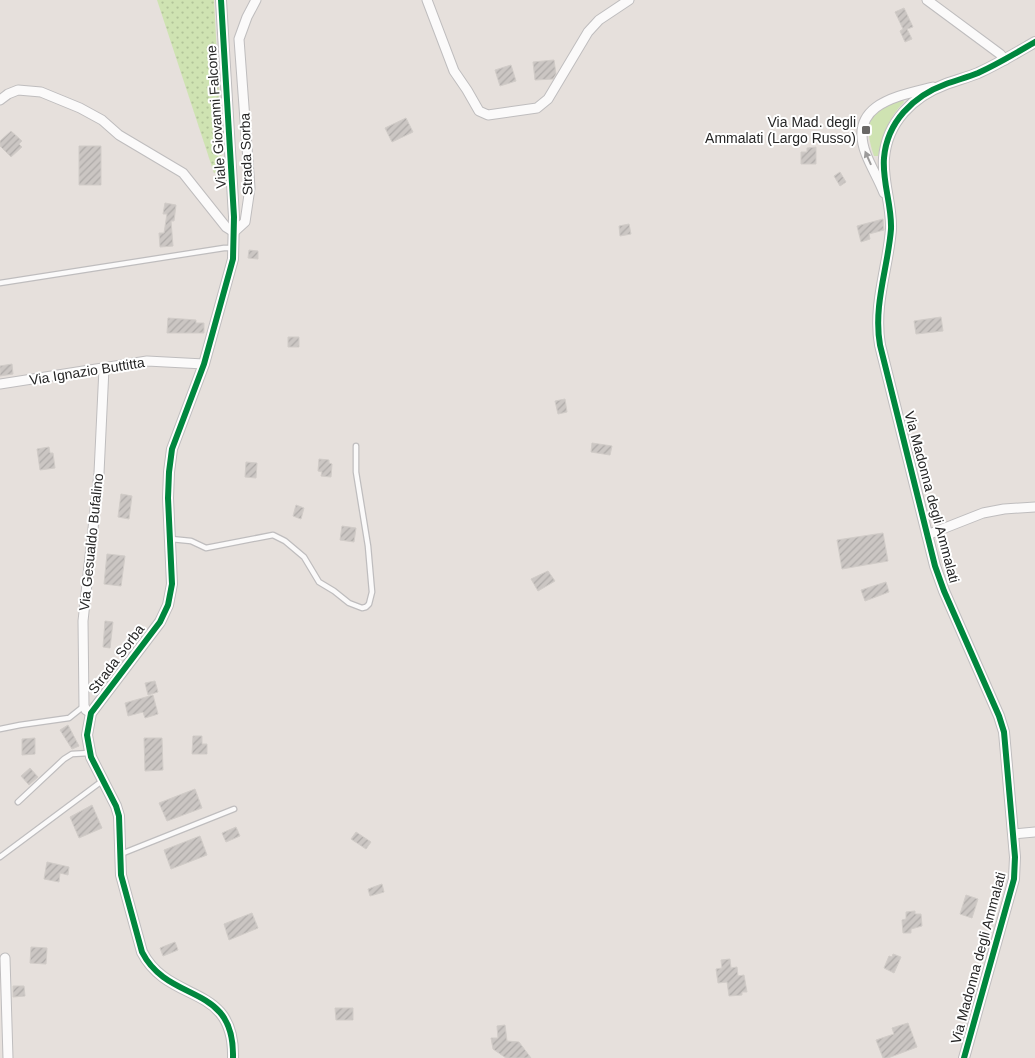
<svg xmlns="http://www.w3.org/2000/svg" width="1035" height="1058" viewBox="0 0 1035 1058" font-family="Helvetica,sans-serif">
  <style>
    .grass { fill: url(#grass-dots) }
    .garden { fill: #cfe3b2 }
    .building { fill: url(#building-hatch); stroke: #d1ccc8 }
    .lines { fill: none; stroke-linecap: round; stroke-linejoin: round }
    .service-casing { stroke: #bfbdbe; stroke-width: 7 }
    .minor-casing { stroke: #bfbdbe; stroke-width: 11 }
    .tertiary-casing { stroke: #bfbdbe; stroke-width: 12 }
    .service { stroke: #fbfafa; stroke-width: 4.5 }
    .minor { stroke: #fbfafa; stroke-width: 9 }
    .tertiary { stroke: #fbfafa; stroke-width: 10 }
    .cycleway-casing { stroke: #fff; stroke-width: 9 }
    .cycleway { stroke: #00873e; stroke-width: 6 }
    .oneway { fill: #9c9b9b }
    .poi-dot { fill: #6a6866; stroke: #fff; stroke-width: 2 }
    .labels { text-anchor: middle; dominant-baseline: central; stroke-width: 4; stroke-linejoin: round; paint-order: stroke }
    .street-label { font-size: 14px; fill: #272727; stroke: #fff }
    .poi-label { font-size: 14px; fill: #272727; stroke: #fff; text-anchor: end }
  </style>
  <defs>
    <pattern id="grass-dots" width="8" height="8" patternUnits="userSpaceOnUse" patternTransform="scale(1.25)"><rect width="8" height="8" fill="#cfe3b2"/><path d="M2 2h.1M6 6h.1" fill="none" stroke="#b2c399" stroke-width="1.8" stroke-linecap="round"/></pattern>
    <pattern id="building-hatch" width="6" height="6" patternUnits="userSpaceOnUse" patternTransform="scale(1.25)"><rect width="6" height="6" fill="#cbc6c3"/><path d="M-1 1l2-2M0 6l6-6M5 7l2-2" fill="none" stroke="#aeaaa8"/></pattern>
  </defs>
  <rect width="100%" height="100%" fill="#e6e0dc"/>
  <path class="grass" d="M157,0h57l8,149 -2,22 -6,2z"/>
  <path class="garden" d="M903,100l1,2c-15,15 -22,33 -26,54h-4c-11,-34 -6,-45 29,-56z"/>
  <path class="building" d="M904,8l9,19 -6,2 5,10 -7,3 -5,-11 3,-2 -8,-17z
    M554,60l2,14 -3,5 -18,1 -2,-18z
    M511,65l5,16 -16,5 -5,-16z
    M406,118l7,14 -21,10 -7,-14z
    M11,131l11,10 -3,3 3,3 -11,10 -11,-11v-5z
    M79,146h22v39h-22z
    M816,147v17h-15v-12h6v-4z
    M840,172l6,10 -6,4 -6,-10z
    M165,203l11,2 -2,16h-3l2,25 -13,1 -1,-14h5l3,-19h-4z
    M883,219l1,11 -15,4 1,5 -9,3 -4,-16z
    M629,224l2,10 -11,2 -1,-10z
    M249,250l9,1v8l-10,-1z
    M941,317l2,14 -27,3 -2,-13z
    M168,318l28,2v3h8v10h-37z
    M288,337h11v10h-11z
    M12,364l1,10 -13,2v-10z
    M565,399l2,13 -9,2 -3,-13z
    M592,443l20,3 -2,9 -19,-3z
    M49,447l1,6h3l2,15 -15,2 -3,-21z
    M319,459l10,1v3l3,1 -1,13 -10,-1 1,-4 -4,-1z
    M246,462l11,1 -1,15 -11,-1z
    M121,494l11,2 -3,23 -11,-2z
    M296,505l8,3 -3,11 -8,-3z
    M342,526l14,2 -2,14 -14,-2z
    M883,533l5,28 -46,8 -5,-29z
    M107,554l18,2 -4,30 -17,-2z
    M548,571l7,10 -17,10 -7,-12z
    M886,582l3,10 -24,9 -4,-11z
    M105,621l8,1 -3,26 -7,-1z
    M155,681l3,11 -10,3 -3,-12z
    M153,695l5,19 -13,4 -2,-6 -15,4 -3,-13z
    M68,725l11,21 -7,3 -12,-19z
    M193,736h9v8h5v10h-15z
    M35,738v16l-13,1v-16z
    M144,738h18l1,32 -18,1z
    M30,768l8,9 -9,8 -8,-9z
    M195,789l7,19 -35,13 -8,-18z
    M92,805l10,23 -23,10 -9,-21z
    M236,827l4,9 -14,6 -4,-9z
    M356,832l15,10 -5,7 -15,-10z
    M200,836l7,19 -36,14 -7,-19z
    M47,862l22,5 -1,8 -8,-2 -1,9 -15,-3z
    M382,884l2,8 -14,4 -2,-7z
    M966,895l12,4 -6,19 -12,-4z
    M915,911v3h6l1,12 -11,3v4h-8l-1,-13 4,-1v-7z
    M252,913l6,15 -29,12 -5,-16z
    M175,942l3,8 -15,6 -3,-8z
    M31,947l16,1 -1,16 -16,-1z
    M893,954l8,3 -7,16 -10,-5 5,-12 3,1z
    M730,959l1,9 6,-1 1,9 6,-1 3,17h-5v3l-13,1 -2,-14 -9,1 -2,-14 6,-1 -1,-8z
    M13,986h11l1,10 -12,1z
    M335,1008h18v12h-17z
    M908,1023l9,24 -29,11h-5l-7,-18 18,-6 -2,-6z
    M505,1025l2,16 12,1 12,16h-25l-13,-9 -2,-11h7l-1,-12z"/>
  <g class="lines">
    <g class="service-casing">
      <path id="service" d="M0,283l224,-35h9
        M171,539l20,2 15,7 67,-13 12,6 19,16 15,25 15,9 15,12 13,5 4,-1 3,-3 3,-12 -4,-46 -12,-74v-26
        M0,729l20,-4 49,-7 15,-12
        M18,802l46,-43 8,-5 17,-1
        M121,854l113,-45
        M0,857l102,-76"/>
    </g>
    <g class="minor-casing">
      <path id="minor" d="M427,0l27,71 13,19 12,21 9,4 49,-7 11,-9 40,-67 11,-12 30,-20
        M927,0l73,54 5,6
        M0,100l8,-6 10,-4 23,2 39,16 22,12 17,15 64,38 43,54 8,5 11,-10 5,-34 -11,-149 8,-22 9,-17
        M884,193c-5,-13 -13,-26 -18,-39 -19,-50 32,-58 67,-67
        M0,384l147,-23 57,3
        M927,535l56,-22 21,-4 31,-2
        M91,713l-5,-3 -2,-4 -1,-85 16,-148 5,-105
        M1013,834l22,-2
        M5,958l3,100"/>
    </g>
    <g class="tertiary-casing">
      <path id="tertiary" d="M221,0l13,217 -1,42 -29,105 -32,85 -3,23 -1,26 4,86 -4,21 -8,17 -69,91 -4,22 4,22 25,49 3,10 2,59 21,77c27,53 93,30 91,106
        M964,1058l50,-179 1,-22 -11,-125 -5,-16 -55,-125 -9,-25 -55,-221c-7,-40 8,-77 11,-116 1,-24 -9,-47 -7,-71 3,-36 29,-62 62,-74 11,-4 22,-7 32,-11 20,-9 38,-20 57,-31"/>
    </g>
    <use href="#service" class="service"/>
    <use href="#minor" class="minor"/>
    <use href="#tertiary" class="tertiary"/>
    <g class="cycleway-casing">
      <path id="cycleway" d="M221,0l13,217 -1,42 -29,105 -32,85 -3,23 -1,26 4,86 -4,21 -8,17 -69,91 -4,22 4,22 25,49 3,10 2,59 21,77c27,53 93,30 91,106
        M964,1058l50,-179 1,-22 -11,-125 -5,-16 -55,-125 -9,-25 -55,-221c-7,-40 8,-77 11,-116 1,-24 -9,-47 -7,-71 3,-36 29,-62 62,-74 11,-4 22,-7 32,-11 20,-9 38,-20 57,-31"/>
    </g>
    <use href="#cycleway" class="cycleway"/>
  </g>
  <defs><path id="oneway-solid" d="M-6-.8H1V-3.2L6.5 0L1 3.2V.8H-6Z" transform="scale(1.25)"/></defs>
  <use class="oneway" href="#oneway-solid" transform="translate(868 158) rotate(-114)"/>
  <rect class="poi-dot" x="861" y="125" width="10" height="10" rx="2.5"/>
  <g class="labels">
    <g class="street-label">
      <text transform="translate(216 117) rotate(-94)">Viale Giovanni Falcone</text>
      <text transform="translate(246 154) rotate(-92)">Strada Sorba</text>
      <text transform="translate(87 371) rotate(-9)">Via Ignazio Buttitta</text>
      <text transform="translate(932 497) rotate(75)">Via Madonna degli Ammalati</text>
      <text transform="translate(91 542) rotate(-84)">Via Gesualdo Bufalino</text>
      <text transform="translate(116 659) rotate(-53)">Strada Sorba</text>
      <text transform="translate(978 958) rotate(-75)">Via Madonna degli Ammalati</text>
    </g>
    <g class="poi-label">
      <text x="856" y="122">Via Mad. degli<tspan x="856" dy="16">Ammalati (Largo Russo)</tspan></text>
    </g>
  </g>
</svg>
